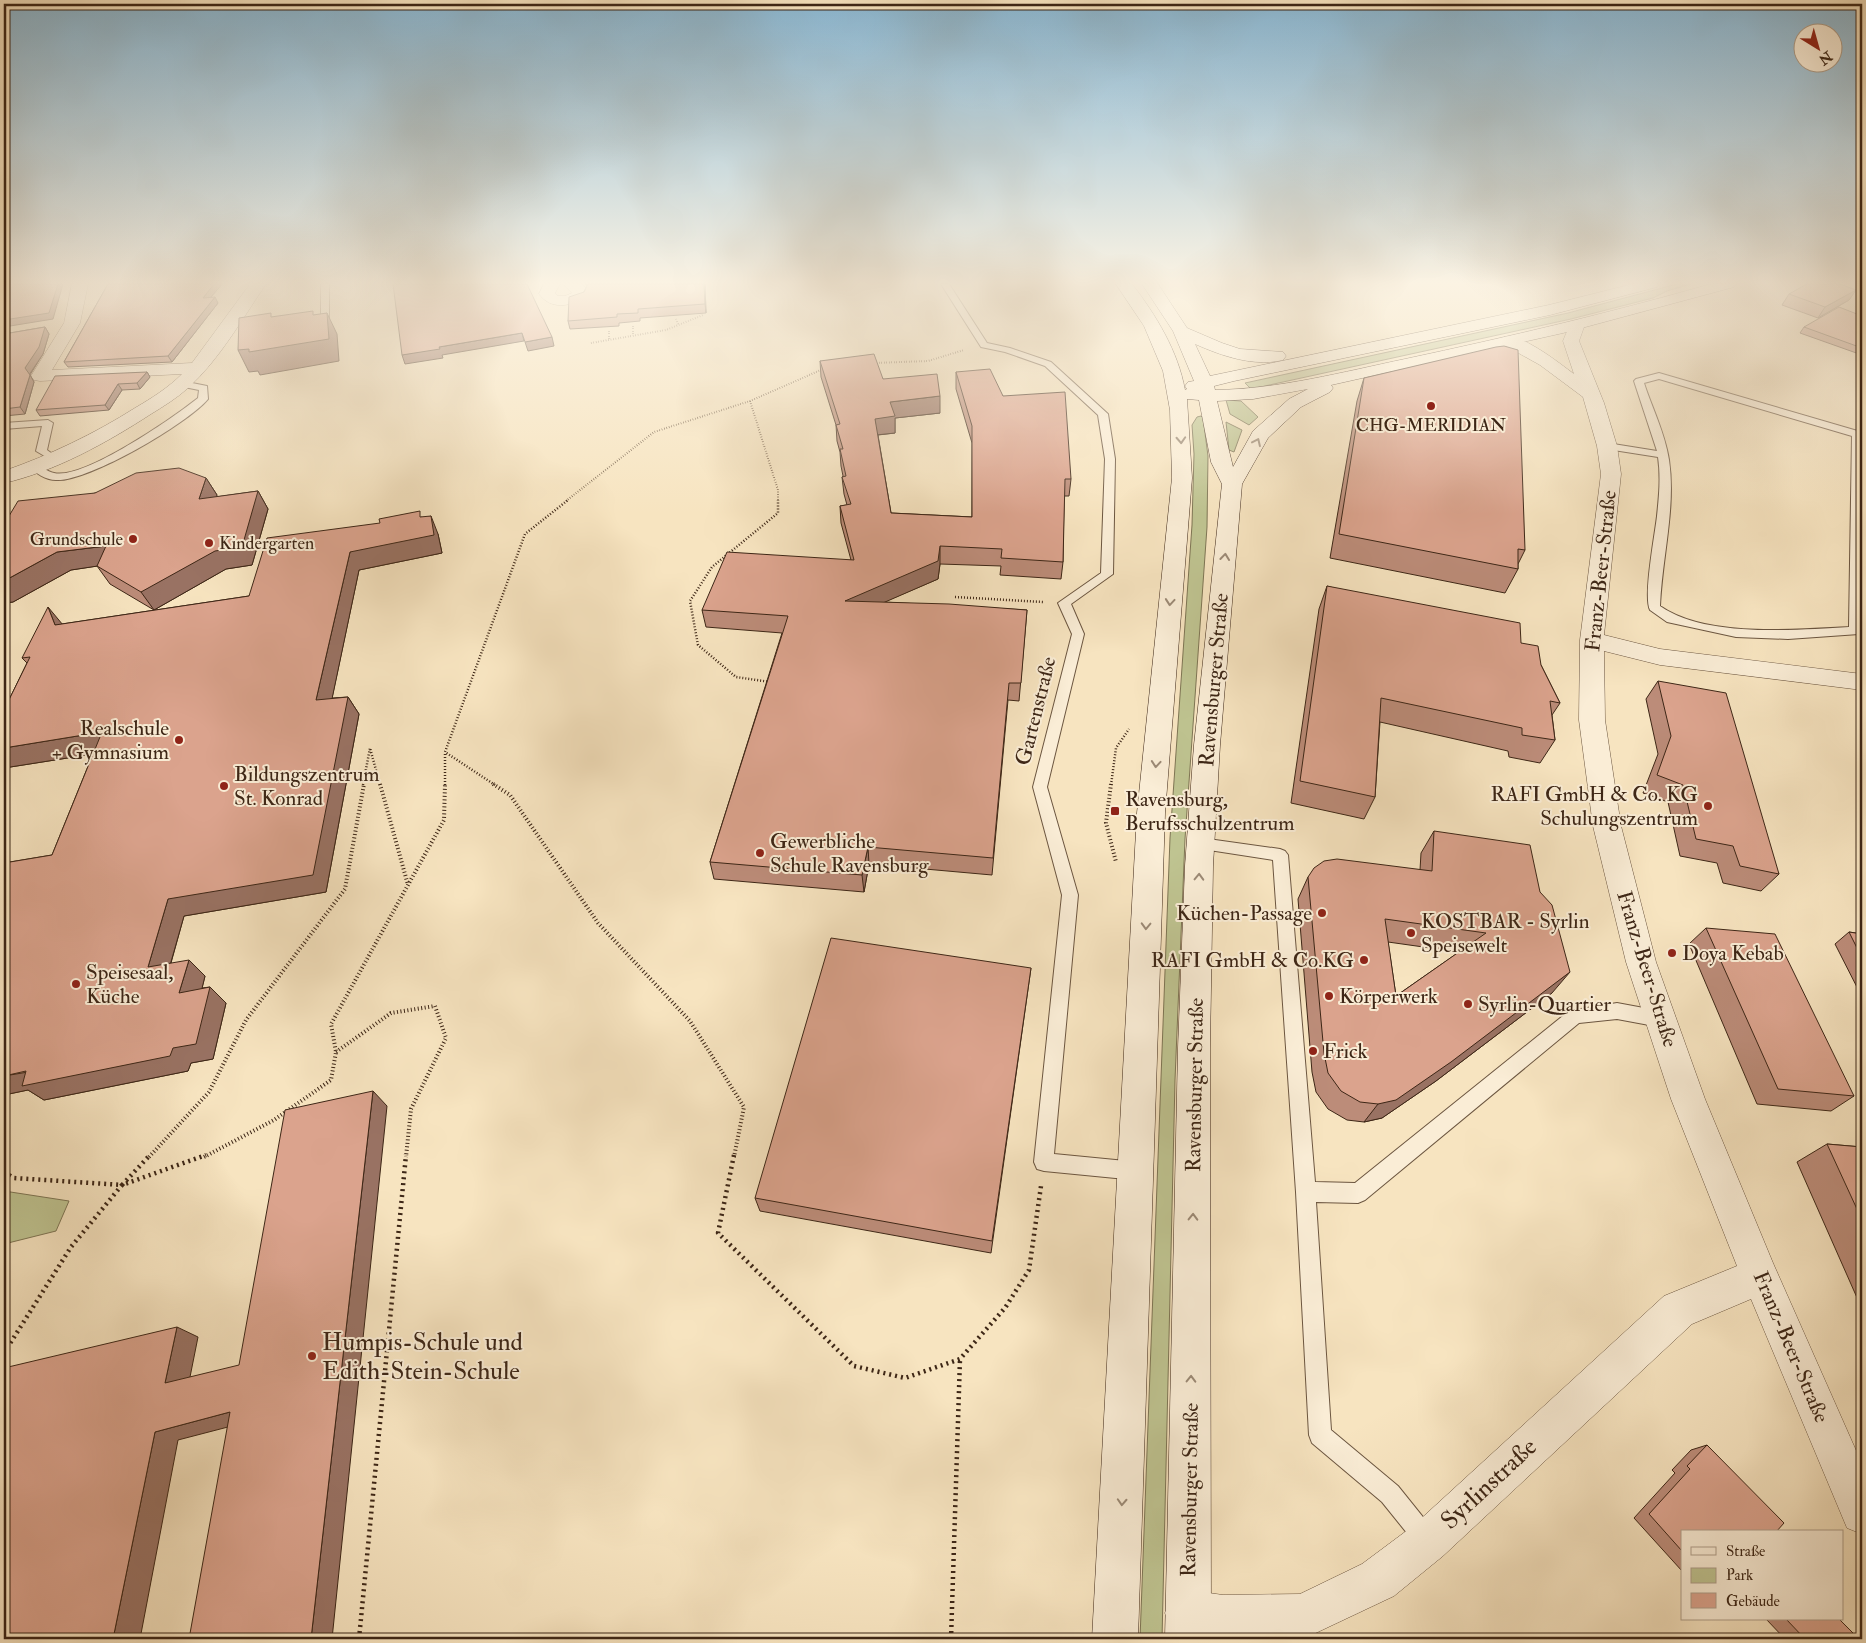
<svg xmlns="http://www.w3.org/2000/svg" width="1866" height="1643" viewBox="0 0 1866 1643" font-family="'IM FELL Double Pica',serif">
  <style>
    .green { fill: #bfc491; stroke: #7e7554 }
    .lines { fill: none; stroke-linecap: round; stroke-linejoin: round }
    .service-casing { stroke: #6c5640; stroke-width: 2 }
    .minor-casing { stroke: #6c5640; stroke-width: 1 }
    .secondary-casing { stroke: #3d2616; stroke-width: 1 }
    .path-far3 { stroke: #3d2616; stroke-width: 2; stroke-dasharray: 0.5 2; stroke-linecap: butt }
    .path-far2 { stroke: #3d2616; stroke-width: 2.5; stroke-dasharray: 1 2; stroke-linecap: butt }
    .path-far1 { stroke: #3d2616; stroke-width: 4; stroke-dasharray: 1 2.5; stroke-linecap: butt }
    .path { stroke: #3d2616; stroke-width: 4.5; stroke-dasharray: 2 4; stroke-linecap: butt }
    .service { fill: #faedd6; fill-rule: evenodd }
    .minor { fill: #faedd6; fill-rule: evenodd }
    .secondary { fill: #faedd6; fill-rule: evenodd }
    .wall { fill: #bc8c79; stroke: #3d2616; fill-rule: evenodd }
    .shaded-wall { fill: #997263; stroke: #3d2616 }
    .building { fill: #dba38d; stroke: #3d2616; fill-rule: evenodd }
    .oneway { stroke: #9c8a76 }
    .poi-dot { fill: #8f2418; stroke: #faedd6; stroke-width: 2 }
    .labels { text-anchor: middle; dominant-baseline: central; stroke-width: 4; stroke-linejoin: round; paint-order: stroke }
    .far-poi-label { font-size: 18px; fill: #3d2616; stroke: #faedd6 }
    .street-label { font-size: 21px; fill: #3d2616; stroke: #faedd6 }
    .poi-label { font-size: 21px; fill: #3d2616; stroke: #faedd6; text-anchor: start }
    .near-poi-label { font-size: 25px; fill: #3d2616; stroke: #faedd6; text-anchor: start }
    .near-street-label { font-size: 25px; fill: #3d2616; stroke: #faedd6 }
  </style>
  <rect width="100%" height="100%" fill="#f7e4c0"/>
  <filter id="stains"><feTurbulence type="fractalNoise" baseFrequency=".004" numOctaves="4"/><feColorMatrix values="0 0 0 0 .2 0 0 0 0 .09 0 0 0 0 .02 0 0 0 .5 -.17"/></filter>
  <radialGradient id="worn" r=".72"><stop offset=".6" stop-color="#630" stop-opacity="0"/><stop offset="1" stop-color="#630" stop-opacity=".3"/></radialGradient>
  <path class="green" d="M1677,284h14l-24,7 -14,7 -82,21 -320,70 -6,-6 323,-70z
    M1226,400l15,1 17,16 -9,8 -19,-11z
    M1201,416l2,2 5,38 -1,71 -22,312 -10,241 -13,559h-22l30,-801 22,-313 2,-71 -2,-29 5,-8z
    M1226,422l16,8 -8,22 -5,-2z
    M4,1191l65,10 -13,30 -52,13z"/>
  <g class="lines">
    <g class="service-casing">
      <path id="service" d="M321,284h8v42l-4,3 -4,-3z
        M941,284h8l38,59 23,5 41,14 57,52 7,45 -2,115 -42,30 13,30 -37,153 31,108 -24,259 82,8 7,2 3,7 -3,7 -7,2 -92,-9 -7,-2 -3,-7 28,-267 -29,-108 39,-153 -14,-31 43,-30 4,-114 -7,-44 -53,-49 -40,-14 -24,-5z
        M1659,373l202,59v199l-2,3 -71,5 -52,-2 -69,-15 -17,-12c-7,-13 5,-76 7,-94 2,-19 4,-39 1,-59l-51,-8 -5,-3 5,-3 50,8 -23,-70 2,-2zM1659,379l193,57 -3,191c-55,3 -143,11 -189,-21 2,-49 16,-98 9,-146 -4,-27 -17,-52 -25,-77z
        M182,381l25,5 1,13c-21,25 -120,83 -152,81 -10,0 -21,-7 -27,-14l5,-3c7,2 13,9 20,10 30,7 120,-56 144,-75l1,-8 -20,-4 -2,-2z
        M48,420l5,3 -6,27 11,8 -5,3 -17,-10 6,-25 -38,3v-6z
        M1201,838l79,11 5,2 3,4 27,327 40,1 214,-172 48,-8 43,8 6,3 3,5 -3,5 -6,3 -43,-8 -38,4 -214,177 -7,3 -42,-1 15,228 67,56 37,46 4,8 -4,8 -8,4 -8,-4 -37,-46 -70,-59 -3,-8 -13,-243 -23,-332 -77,-12 -3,-4 3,-4z"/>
    </g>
    <g class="minor-casing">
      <path id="minor" d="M72,284h16l-8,39 -28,47 140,-7 58,-79h16c-24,35 -46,75 -78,104 -11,10 -24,18 -37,26 -43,28 -97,58 -147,69v-12c46,-16 90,-37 131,-63 17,-10 33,-20 47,-34l-142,7 -6,-1 -3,-4 33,-53z
        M544,284h16l-5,9 3,3h7l7,-3 -9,-9h19l7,7 -4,8c-17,7 -34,11 -46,-5z
        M1576,322l6,2 2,3 -5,14 25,62 13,43 4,28 -17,161 56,14 202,25v16l-202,-25 -56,-14 1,69 16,106 35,136 49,137 68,164 89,201v70l-15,-6 -96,-229 -59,25 -249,232 -49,40 -91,43h-90l-25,-3 -16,-7 -7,-16 7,-16 16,-7 35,5 77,-1 62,-30 51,-38 251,-230 73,-30 -66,-167 -45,-137 -33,-136 -14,-106 1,-80 21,-166 -4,-28 -14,-49 -43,-32 -36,-20 -2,-4 2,-4c18,-4 55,26 70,37l-11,-33 7,-17z"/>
    </g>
    <g class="secondary-casing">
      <path id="secondary" d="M1116,284h16c24,31 46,67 53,106l2,-1 -2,-3 3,-4 6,-1 -21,-50 -31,-47h16l29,44 35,15 18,6 43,3 3,4 -3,4c-29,7 -61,-4 -88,-16l15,32 339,-71 84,-21h27l-3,3 -107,28 -316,66 -20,5 1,4c64,-1 128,-18 190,-31 103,-22 205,-46 306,-75h26l-3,3 -171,46 -232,52 2,3 -3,4 -29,15 -33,31 -26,46 -22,261 -7,121 -3,182 1,591h-46l13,-591 7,-182 9,-121 28,-261 -11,-22 -12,-62 -12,-1 5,79 -27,335 -27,826h-46l45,-826 35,-335 -2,-68 -7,-39 -19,-45zM1308,389l-19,10 -36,32 -20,36 -16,-66 36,-2z"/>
    </g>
    <path class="path-far3" d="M676,319l2,5
      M633,326v9
      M609,331v8
      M591,343l75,-13 37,-15
      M874,363l54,-2 36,-11
      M750,401l28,89v11
      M566,501l88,-69 96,-31 73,-32"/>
    <path class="path-far2" d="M955,597l88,5
      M770,682l-34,-5 -38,-32 -8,-44 22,-34 66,-54v-13
      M363,785l7,-37 10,37
      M445,785v-32
      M495,785l-50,-33 80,-218 43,-34
      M1111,785l5,-37 13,-19"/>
    <path class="path-far1" d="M380,784l28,101
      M493,784l17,11 88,128 92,98 54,86 -10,50
      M1111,784l-5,39 10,39
      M336,1052l55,-39 44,-7 11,32 -35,71 -5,48
      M149,1157l60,-65 37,-72 99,-131 19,-105
      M204,1157l70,-37 57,-40 5,-28 -5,-28 113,-204 1,-36"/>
    <path class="path" d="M734,1155l-16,78 136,133 51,12 55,-19 45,-51 24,-38 12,-84
      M4,1172l10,6 108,7 28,-30
      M4,1353l67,-106 51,-62 84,-30
      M359,1639l47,-484
      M951,1639l9,-280"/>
    <use href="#service" class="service"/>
    <use href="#minor" class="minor"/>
    <use href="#secondary" class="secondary"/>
  </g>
  <path class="wall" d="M108,284h114l-11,13 7,6 -46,59 -104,5 -4,-5z
    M585,284h120l1,29 -66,5v3l-21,2v3l-49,3 -2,-8 19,-35z
    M1856,290l-7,10 -31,18 -36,-13 7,-11z
    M1862,316v39l-62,-22 4,-6z
    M45,327l4,7 -6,20 -13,21 4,7 -9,32 -21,2v-82z
    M820,361l63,18 57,34 -45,5v15l-17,2 13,78 81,4v-74l-16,-54v-17l47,24 68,83 -2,17h-5l-1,66 -2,17 -61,-4 1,-9 -61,-2 -2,15 -54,23 143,8 -8,91 -11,-1 -16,175 -123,-11 -5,28 -150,-13 -4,-17 72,-229 -76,-6 -4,-17 149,-50 -10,-37 -1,-17 7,-1 -3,-11 -2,-17 1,-1 -2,-10 -1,-14 -3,-11 -1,-16 -15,-48z
    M147,372l3,5 -10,12 -18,1 -13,20 -69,6 -4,-6z
    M1364,378l161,172 -7,14v5l-13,24 -175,-35 27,-157z
    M206,478l11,17 -1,2 42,-6 10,18 -16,56 -26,4 -72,41 -44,-26 -13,-18 -26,4 -58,32 -9,1v-82l91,-28z
    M422,517l16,17 4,19 -83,17 -27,128 16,-1 11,17 -33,178 -142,24 -13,47 34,13 -3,12 8,-1 16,16 -13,56 -22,4 -3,8 -144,29 -16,-10 -24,5v-232l48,-8 41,-101 -89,14v-58l23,-47 -5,-5 40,-34 187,-28z
    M1327,586l194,57 20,22 19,38 -8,12 3,25 -15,23 -31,-6 -1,-6 -128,-29 -5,75 -11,22 -73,-16 28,-194z
    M1658,681l121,193 -18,17 -38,-8 -6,-20 -37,-7 -12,-54 -25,-9 15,-39 -12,-55z
    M1434,831l118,162 -116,88 -54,37 -18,4 -17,-2 -19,-11 -12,-17 -4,-20 -14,-173 10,-22 112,-7 1,-17zM1388,942l71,10 -63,44z
    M1706,928l148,168 -23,15 -74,-7 -68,-160z
    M1849,932l13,2v63l-27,-53z
    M1031,968l-40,285 -231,-42 -5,-13z
    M1827,1144l35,3v162l-65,-147z
    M1707,1445l-25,87v39l-48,-53 41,-45 -3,-3 19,-20z
    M1766,1619h73l20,20h-74z
    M1557,1637l2,2h-20z"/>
  <path class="shaded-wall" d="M58,284h5l-10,35 -49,8v-7z
    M214,284h8l-16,19 -3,-5z
    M704,284h1l1,29 -1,-9z
    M1856,290l-7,10 -31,18 7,-11z
    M215,297l3,6 -46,59 -4,-6z
    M327,313l10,21 2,27 -79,14 -2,-4 -9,1 -11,-22z
    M45,327l4,7 -6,20 -14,21 -4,-7z
    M522,333l2,8 -82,14 1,3 -38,6 -3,-9 37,-8z
    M552,337l2,9 -26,5 -3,-9z
    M147,372l3,5 -10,12 -3,-6z
    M30,375l4,7 -9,32 -5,-7z
    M118,384l4,6 -13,20 -4,-5z
    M940,396v17l-45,5v15l-19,2 -1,-16 15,-17z
    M206,478l11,17 -8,21 -10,-17z
    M258,491l10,18 -16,56 -26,4 -72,41 -13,-18z
    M431,516l7,18 4,19 -83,17 -31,148 -12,-18 34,-148z
    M106,546l12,17 -47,7 -58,32 -9,1v-22l53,-29z
    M940,546v18l-2,15 -92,40 -1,-18z
    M48,607l15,18h-8z
    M348,697l11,17 -33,178 -142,24 -19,67 -17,-16 20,-68z
    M102,732l16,18 -114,18v-20z
    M868,847l1,17 -5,28 -2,-17z
    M189,960l16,16 -8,33 -18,-16z
    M1570,972l-18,21 -116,88 -54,37 -18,4 14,-18z
    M210,987l16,16 -13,56 -22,4 -3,8 -144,29 -16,-10 -24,5v-19l169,-28z
    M373,1091l14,15 -55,533h-21z
    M177,1327l21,10 -11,55 -22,-9z
    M230,1412l21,9 -73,19 -38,199h-27l42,-207z"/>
  <path class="building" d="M4,284h54l-9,29 -45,7z
    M108,284h106l-11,14 12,-1 -47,59 -104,6z
    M393,284h134l25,53 -27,5 -3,-9 -83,14 1,2 -38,6z
    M588,284h116l1,20 -67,5v4l-21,1v3l-49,4 1,-24 15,-5z
    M1807,284h33l16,6 -31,17 -36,-13z
    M1839,307l23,9v32l-58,-21z
    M313,311v4l14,-2 2,26 -80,13v-3l-11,1 1,-32 32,-5v4z
    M45,327l-6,20 -14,21 5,7 -10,32 -16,2v-75z
    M1504,346l14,4 7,200 -7,-1v20l-179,-35 25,-156 132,-31z
    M874,354l9,25 54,-5 3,22 -50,6 5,14 -20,3 16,94 81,4v-91l-16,-54 34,-3 13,27 62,-4 6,87h-6l-2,83 -62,-4 1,-9 -62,-3 -2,15 -93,40 104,3 78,6 -6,73h-12l-16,175 -125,-11 -6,28 -152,-13 78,-246 -86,-6 25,-58 127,8 -14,-54 11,-2 -9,-27 4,-1 -6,-27h3l-7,-24 4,-1 -20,-63z
    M147,372l-10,11 -19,1 -13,21 -69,5 19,-34z
    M179,468l27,10 -7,21 59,-8 -16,56 -27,4 -74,41 -44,-26 9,-20 -49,6 -53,29v-60h2l12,-20 77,-8 41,-20z
    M420,511v6l11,-1 3,19 -84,17 -34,148 32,-3 -35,178 -145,24 -20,68 41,-7 -10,33 31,-6 -14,57 -23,4 -3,8 -148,30 4,-15 -22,5v-213l48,-8 50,-123 -98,16v-38l26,-53 -8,1 26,-51 7,18 194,-29 18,-58 113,-15 -1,-4z
    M1327,586l193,37 1,20 17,3 3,19 19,38 -10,-2 5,39 -33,-5v-7l-141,-30 -6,99 -75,-16z
    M1658,681l68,12 53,181 -39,-8 -7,-20 -37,-7 -13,-54 -26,-10 14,-39z
    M1434,831l96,14 10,47 12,13 18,67 -119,90 -55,38 -18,4 -18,-2 -19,-11 -13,-18 -4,-20 -16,-176 6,-9 10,-7 13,-2 95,12zM1385,919l101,14 -90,63z
    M1706,928l69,6 79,162 -76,-7z
    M1849,932l13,2v24z
    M831,938l200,30 -39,273 -237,-43z
    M373,1091l-62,548h-122l41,-227 -75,20 -42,207h-109v-271l173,-41 -12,56 74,-18 46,-255z
    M1827,1144l35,3v73z
    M1707,1445l77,78 -8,9h-94v19l-33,-37 41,-45 -3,-3z
    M1786,1619h53l20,20h-54z"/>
  <defs><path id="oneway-chevron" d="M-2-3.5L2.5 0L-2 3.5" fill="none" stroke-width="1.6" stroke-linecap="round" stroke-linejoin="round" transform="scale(1.25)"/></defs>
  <g class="oneway">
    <use href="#oneway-chevron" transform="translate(1181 440) rotate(87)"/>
    <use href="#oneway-chevron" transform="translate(1257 442) rotate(-65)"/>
    <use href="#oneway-chevron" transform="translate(1225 557) rotate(-84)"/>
    <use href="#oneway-chevron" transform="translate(1170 602) rotate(95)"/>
    <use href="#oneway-chevron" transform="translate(1156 764) rotate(95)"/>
    <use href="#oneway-chevron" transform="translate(1199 877) rotate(-88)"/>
    <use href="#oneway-chevron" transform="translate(1146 926) rotate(92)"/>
    <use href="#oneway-chevron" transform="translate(1193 1217) rotate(-89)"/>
    <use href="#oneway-chevron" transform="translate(1191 1379) rotate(-89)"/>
    <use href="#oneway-chevron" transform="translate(1122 1502) rotate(93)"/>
  </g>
  <linearGradient id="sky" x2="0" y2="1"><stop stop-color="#8ab8d4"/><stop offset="0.55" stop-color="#fbf3e3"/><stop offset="1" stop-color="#fbf3e3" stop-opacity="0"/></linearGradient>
  <rect width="1866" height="514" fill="url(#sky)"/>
  <g class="poi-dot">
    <circle cx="1431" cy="406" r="5"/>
    <circle cx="133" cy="539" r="5"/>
    <circle cx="209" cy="543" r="5"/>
    <circle cx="179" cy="740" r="5"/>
    <circle cx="224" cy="786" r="5"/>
    <circle cx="1708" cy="806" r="5"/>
    <rect x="1110" y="806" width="10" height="10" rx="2.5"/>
    <circle cx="760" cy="853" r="5"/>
    <circle cx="1322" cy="913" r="5"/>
    <circle cx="1411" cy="933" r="5"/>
    <circle cx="1672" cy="953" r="5"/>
    <circle cx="1364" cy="960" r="5"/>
    <circle cx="76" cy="984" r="5"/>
    <circle cx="1329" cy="996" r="5"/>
    <circle cx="1468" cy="1004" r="5"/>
    <circle cx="1313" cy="1051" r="5"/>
    <circle cx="312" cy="1356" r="5"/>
  </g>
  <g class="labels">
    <g class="far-poi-label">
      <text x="1431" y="425">CHG-MERIDIAN</text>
      <text x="123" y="539" text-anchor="end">Grundschule</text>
      <text x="219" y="543" text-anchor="start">Kindergarten</text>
    </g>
    <g class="street-label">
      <text transform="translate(1601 571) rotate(-84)">Franz-Beer-Straße</text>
      <text transform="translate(1214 680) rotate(-85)">Ravensburger Straße</text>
      <text transform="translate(1036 711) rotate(-76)">Gartenstraße</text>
      <text transform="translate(1647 969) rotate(73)">Franz-Beer-Straße</text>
      <text transform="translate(1195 1085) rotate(-89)">Ravensburger Straße</text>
      <text transform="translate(1791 1347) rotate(67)">Franz-Beer-Straße</text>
      <text transform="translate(1190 1490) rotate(-89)">Ravensburger Straße</text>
    </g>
    <g class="poi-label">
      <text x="169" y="728" text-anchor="end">Realschule<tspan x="169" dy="24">+ Gymnasium</tspan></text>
      <text x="234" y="774">Bildungszentrum<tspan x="234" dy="24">St. Konrad</tspan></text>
      <text x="1698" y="794" text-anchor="end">RAFI GmbH &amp; Co. KG<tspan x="1698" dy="24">Schulungszentrum</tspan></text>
      <text x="1125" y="799">Ravensburg,<tspan x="1125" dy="24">Berufsschulzentrum</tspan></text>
      <text x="770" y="841">Gewerbliche<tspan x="770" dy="24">Schule Ravensburg</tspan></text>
      <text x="1312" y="913" text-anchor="end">Küchen-Passage</text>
      <text x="1421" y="921">KOSTBAR - Syrlin<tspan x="1421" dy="24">Speisewelt</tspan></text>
      <text x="1682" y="953">Doya Kebab</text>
      <text x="1354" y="960" text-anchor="end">RAFI GmbH &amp; Co.KG</text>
      <text x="86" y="972">Speisesaal,<tspan x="86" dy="24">Küche</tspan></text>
      <text x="1339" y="996">Körperwerk</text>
      <text x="1478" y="1004">Syrlin-Quartier</text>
      <text x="1323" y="1051">Frick</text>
    </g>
    <g class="near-poi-label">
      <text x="322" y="1342">Humpis-Schule und<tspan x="322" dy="29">Edith-Stein-Schule</tspan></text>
    </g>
    <g class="near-street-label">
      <text transform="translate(1489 1484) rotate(-43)">Syrlinstraße</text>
    </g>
  </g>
  <rect width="1866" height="1643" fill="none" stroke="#f7e4c0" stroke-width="20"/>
  <rect x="5" y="5" width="1856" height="1633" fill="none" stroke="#3d2616" stroke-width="2.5"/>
  <rect x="10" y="10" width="1846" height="1623" fill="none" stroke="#3d2616"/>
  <rect x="1681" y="1530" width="162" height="90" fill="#faedd6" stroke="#ae9d89"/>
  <rect x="1691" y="1547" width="25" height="8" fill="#faedd6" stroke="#ae9d89"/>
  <text x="1726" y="1556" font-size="15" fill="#3d2616">Straße</text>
  <rect x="1691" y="1568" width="25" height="15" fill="#bfc491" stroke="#ae9d89"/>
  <text x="1726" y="1580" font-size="15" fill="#3d2616">Park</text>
  <rect x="1691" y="1593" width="25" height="15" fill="#dba38d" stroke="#ae9d89"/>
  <text x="1726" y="1606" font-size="15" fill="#3d2616">Gebäude</text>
  <g transform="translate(1818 48) rotate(143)"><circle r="24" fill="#faedd6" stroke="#ae9d89"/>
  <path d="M0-4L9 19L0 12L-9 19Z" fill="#8f2418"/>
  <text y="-8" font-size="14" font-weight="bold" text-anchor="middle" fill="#3d2616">N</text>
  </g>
  <rect width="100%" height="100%" filter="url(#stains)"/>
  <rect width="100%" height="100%" fill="url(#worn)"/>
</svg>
